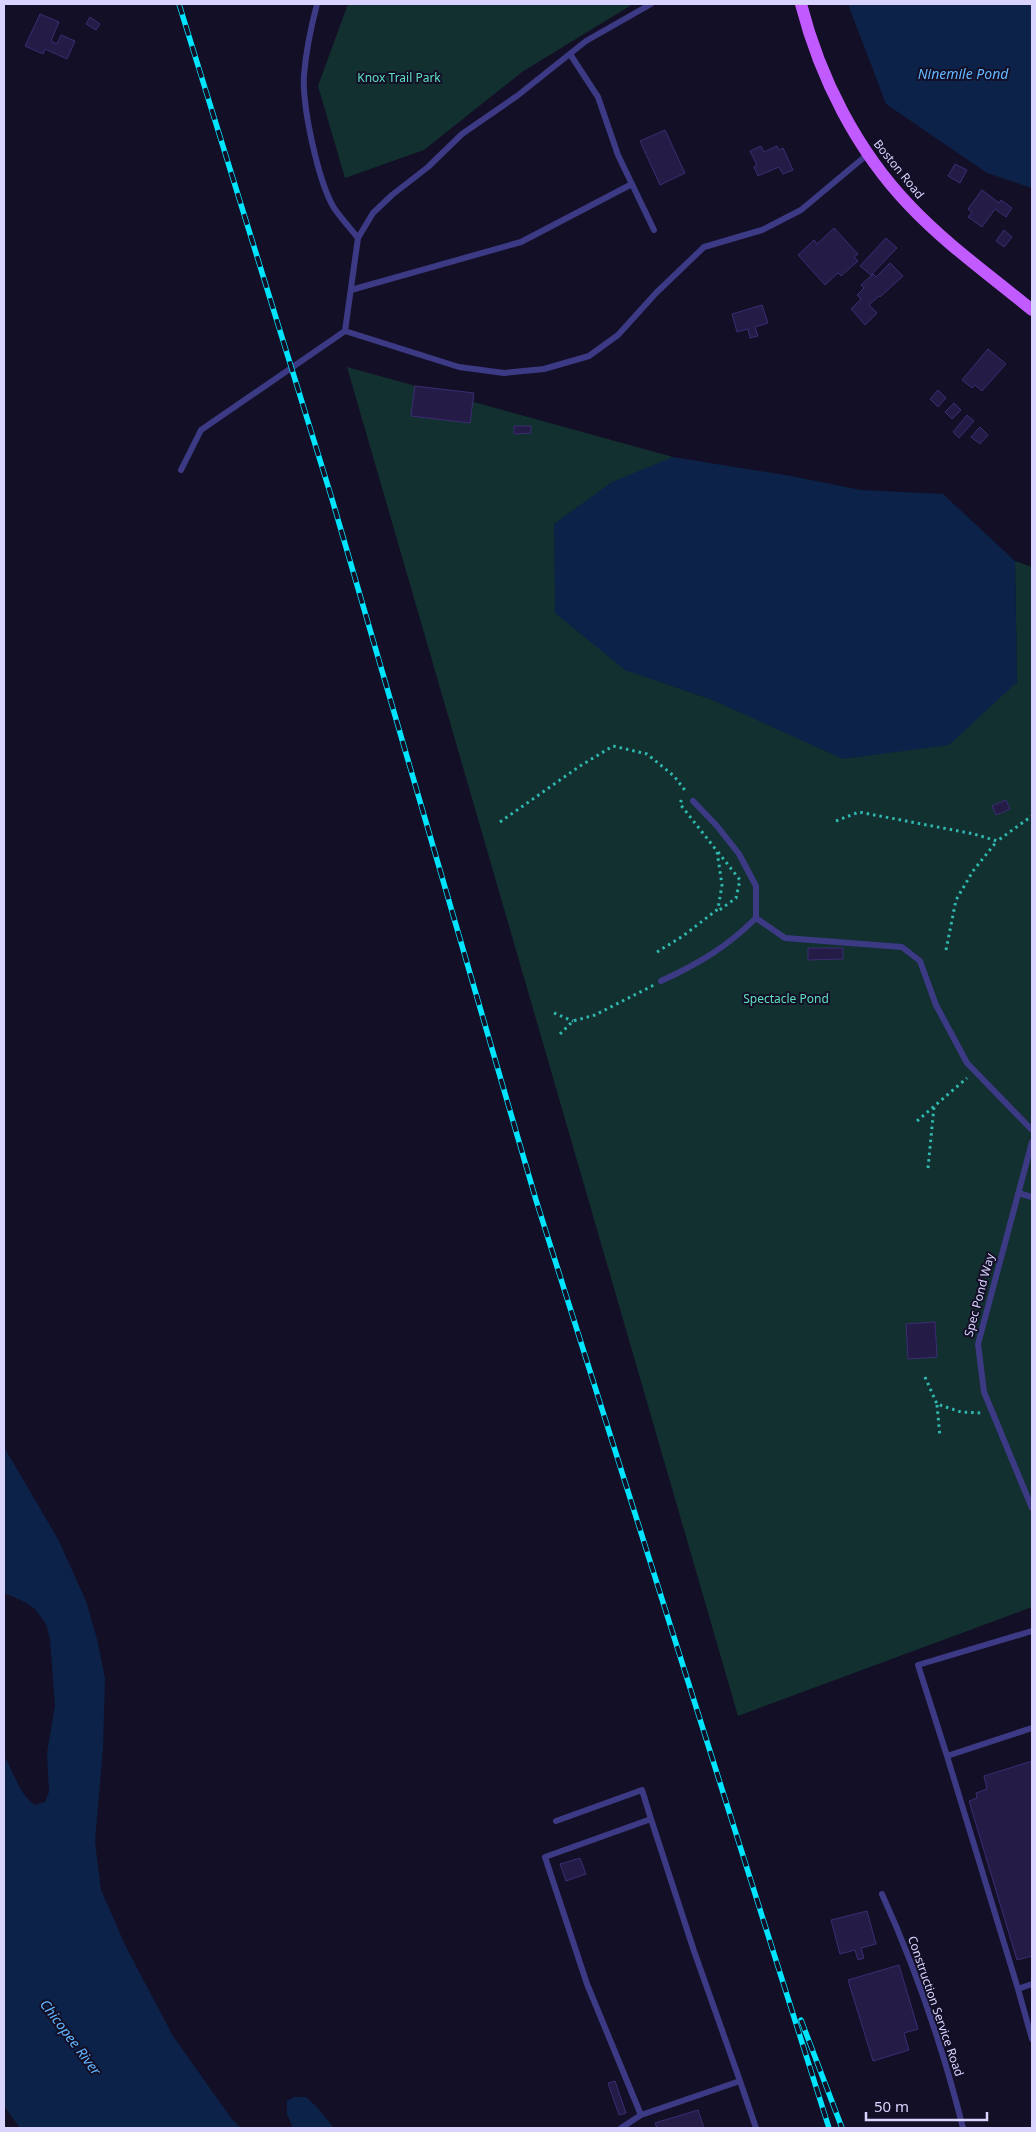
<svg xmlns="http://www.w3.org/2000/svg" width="1036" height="2132" viewBox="0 0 1036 2132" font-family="'Noto Sans',sans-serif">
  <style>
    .green { fill: #12302f }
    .water { fill: #0c2248 }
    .building { fill: #241b47; stroke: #3b2d73 }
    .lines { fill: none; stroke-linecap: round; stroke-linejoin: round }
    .path { stroke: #2fb8b0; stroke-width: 3; stroke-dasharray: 2.5 4; stroke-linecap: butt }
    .service { stroke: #3d3a85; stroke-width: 6 }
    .primary { stroke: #c25bff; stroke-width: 12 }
    .rail-casing { stroke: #00e5ff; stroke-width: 5.5 }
    .rail { stroke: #130f26; stroke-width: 4; stroke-dasharray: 11; stroke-linecap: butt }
    .labels { text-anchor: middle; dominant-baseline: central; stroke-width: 4; stroke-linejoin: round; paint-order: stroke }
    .park-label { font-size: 12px; fill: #5fe0c0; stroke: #130f26 }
    .street-label { font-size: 12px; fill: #d9d4ff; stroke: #130f26 }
    .water-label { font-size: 14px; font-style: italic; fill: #62b6ff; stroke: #130f26 }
  </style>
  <rect width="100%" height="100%" fill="#130f26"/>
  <path class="green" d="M348,4h285l-111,68 -98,78 -79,28 -27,-92z
    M347,367l326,90 -119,67 101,156 55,19 307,-16 -2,-122 17,6v1040l-294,109z"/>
  <path class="water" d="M848,4h184v184l-45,-15 -101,-69z
    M673,457l118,19 70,14 82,4 72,67 2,121 -68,63 -106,14 -133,-60 -85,-29 -70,-57 -1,-89 58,-42z
    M4,1447l54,92 28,62 11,38 8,39 -2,70 -8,94 6,48 25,57 47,89 58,82 10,10h-221l-16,-22v-350c10,15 15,39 31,49l10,-3 4,-10 -2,-39 8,-48 -5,-66 -4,-15 -11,-15 -10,-7 -21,-9z
    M294,2097h12l11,10 17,21h-41l-6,-14v-13z"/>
  <path class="building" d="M40,14l19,8 -8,19 6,3 4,-9 14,6 -8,18 -22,-10 -2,5 -18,-8z
    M90,17l10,7 -4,6 -10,-6z
    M665,130l20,43 -25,12 -20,-44z
    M761,146l3,6 13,-6 2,4 4,-2 10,22 -10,4 -4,-7 -21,9 -4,-9 3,-2 -7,-14z
    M955,164l12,6 -7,13 -12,-7z
    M982,190l17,13 2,-3 11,8 -6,9 -11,-8 -13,18 -14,-10 4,-5 -4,-3z
    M834,228l24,26 -4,3 4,4 -17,15 -3,-3 -13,12 -27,-30 16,-15 3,4z
    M1004,230l8,7 -8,10 -8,-6z
    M886,238l11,10 -26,27 -11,-9z
    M890,263l13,13 -23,21 -1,-1 -10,9 8,8 -12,12 -14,-16 10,-10 -4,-4 7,-7 -3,-3 12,-11 3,3z
    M762,305l6,18 -13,4 3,9 -8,2 -2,-9 -11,3 -5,-18z
    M988,349l18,15 -24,27 -7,-6 -3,3 -10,-8z
    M415,386l59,7 -4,30 -59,-7z
    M938,390l8,8 -8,9 -8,-8z
    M954,403l7,7 -9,9 -7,-7z
    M967,415l7,6 -15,17 -6,-6z
    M514,426h17v7l-17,1z
    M980,427l8,8 -8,9 -9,-7z
    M1006,800l4,9 -14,6 -4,-9z
    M808,948h35v11l-35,1z
    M935,1322l2,35 -29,2 -2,-35z
    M1032,1761v195l-15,4 -48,-159 8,-3 -1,-5 11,-4 -3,-13z
    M580,1858l6,16 -20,7 -6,-17z
    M867,1911l9,33 -15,4 3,10 -6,2 -3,-10 -15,4 -9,-34z
    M899,1965l19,64 -14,4 5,17 -36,11 -25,-81z
    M615,2081l11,32 -7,2 -11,-32z
    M698,2110l6,18h-47l-2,-5z"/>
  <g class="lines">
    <path class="path" d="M836,821l23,-9 115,22 23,7 35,-25
      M500,822l80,-56 33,-20 34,8 27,22 13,17
      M718,852l22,28 -4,18 -18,13
      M946,950l10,-50 17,-29 24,-30
      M657,952l26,-16 35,-27 4,-24 -5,-34 -37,-47 2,-6
      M554,1013l19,8
      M560,1034l13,-13 22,-6 59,-30
      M917,1121l50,-43
      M928,1168l6,-61
      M925,1377l12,27 24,8 21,1
      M937,1405l3,32"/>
    <path class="service" d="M317,4c-6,23 -11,46 -13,71 -2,31 14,106 30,133 7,10 16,20 24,30
      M570,54l28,43 20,58 36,75
      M351,290l170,-48 111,-58
      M345,331l114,36 45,6 40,-4 45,-13 29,-21 38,-42 48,-46 58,-17 39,-20 67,-56
      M181,470l20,-40 144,-99 13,-93 15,-25 19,-18 36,-28 34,-33 55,-38 69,-55 65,-37
      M756,918l29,20 117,9 18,14 16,44 31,58 65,67
      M661,981c37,-17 66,-34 95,-63v-32l-17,-32 -22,-28 -24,-25
      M1032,1142l-54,202 6,48 48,116
      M1018,1193l14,4
      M947,1756l-29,-91 114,-34
      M556,1821l86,-31 9,29
      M882,1894c34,75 61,154 81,234
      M1032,1984l-14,5 14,50
      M1018,1989l-71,-233 85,-28
      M740,2081l16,47
      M621,2128l20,-13 99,-34 -46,-130 -43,-132 -106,38 42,127 54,131"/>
    <path class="primary" d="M801,4c19,74 56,147 109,202 37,39 81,70 122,104"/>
    <g class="rail-casing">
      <path id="rail" d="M179,4l153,495 204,701 293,928
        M801,2020l41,108"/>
    </g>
    <use href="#rail" class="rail"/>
  </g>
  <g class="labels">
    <g class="park-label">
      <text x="399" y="77">Knox Trail Park</text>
      <text x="786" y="998">Spectacle Pond</text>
    </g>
    <g class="street-label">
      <text transform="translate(899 169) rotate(51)">Boston Road</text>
      <text transform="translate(979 1295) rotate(-75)">Spec Pond Way</text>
      <text transform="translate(936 2006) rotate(71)">Construction Service Road</text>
    </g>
    <g class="water-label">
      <text x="963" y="73">Ninemile Pond</text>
      <text transform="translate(71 2037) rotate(53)">Chicopee River</text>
    </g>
  </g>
  <rect width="1036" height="2132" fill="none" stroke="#d9d4ff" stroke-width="10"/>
  <path d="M866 2112v8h121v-8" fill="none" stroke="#d9d4ff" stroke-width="2.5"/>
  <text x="874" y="2112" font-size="15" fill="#d9d4ff" stroke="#130f26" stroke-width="4" paint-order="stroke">50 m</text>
</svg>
